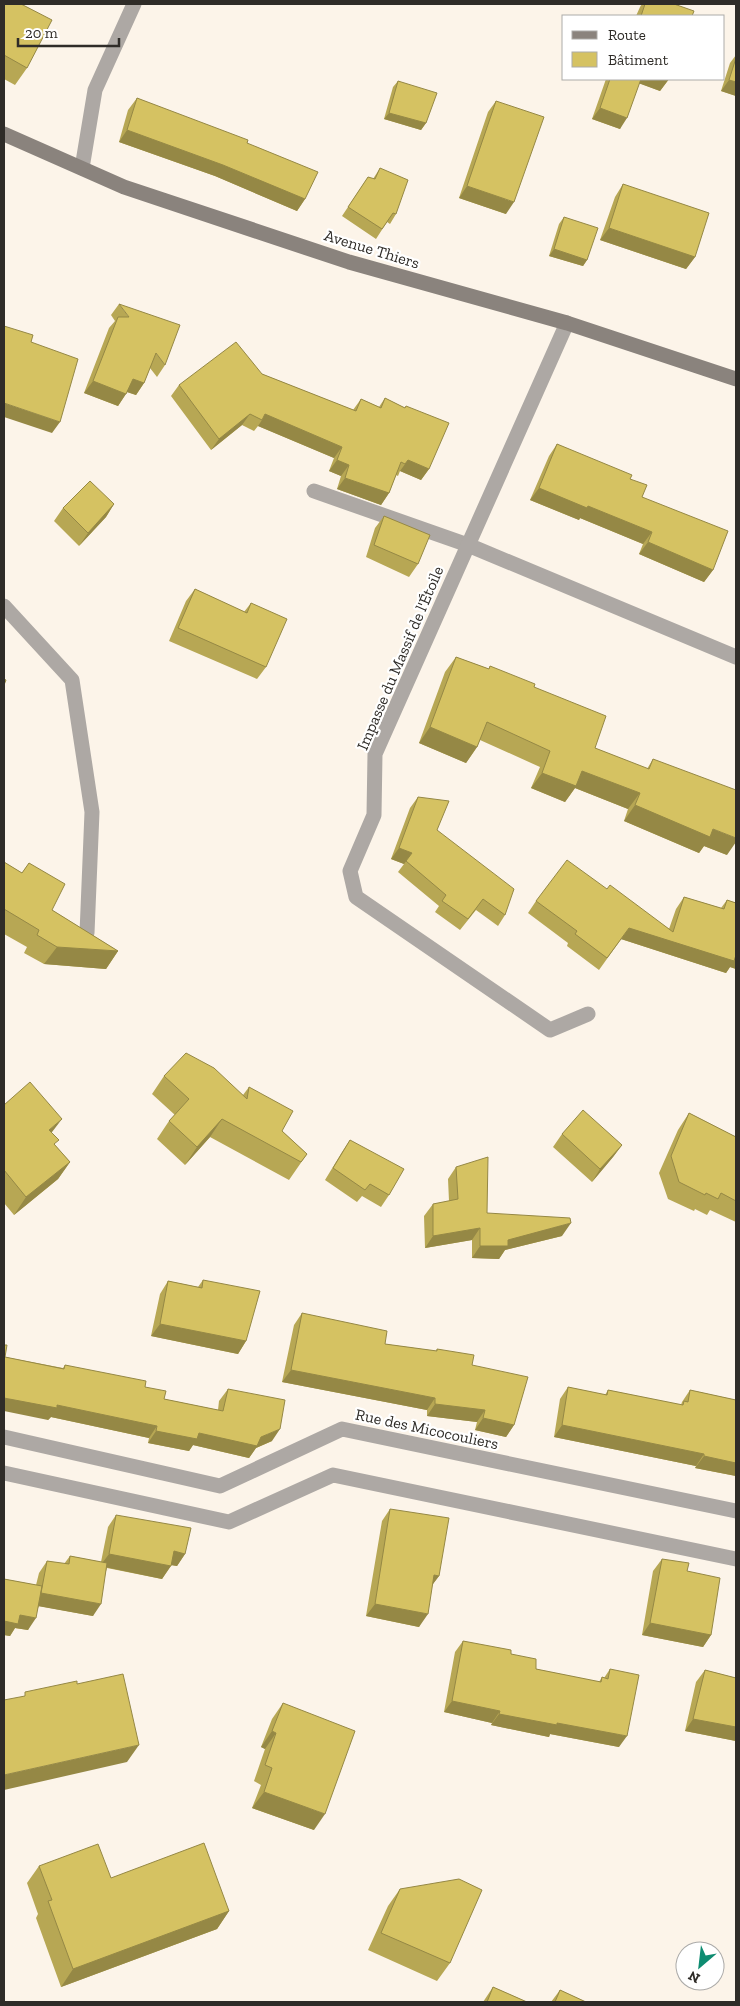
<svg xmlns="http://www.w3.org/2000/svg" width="740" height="2006" viewBox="0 0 740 2006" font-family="'Zilla Slab',serif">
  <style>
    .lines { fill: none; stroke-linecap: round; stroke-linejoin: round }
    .lane { stroke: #ada8a4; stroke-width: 15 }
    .street { stroke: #ada8a4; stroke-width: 15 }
    .secondary { stroke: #8a837d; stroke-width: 15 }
    .wall { fill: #b7a754 }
    .shaded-wall { fill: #958845 }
    .building { fill: #d5c262; stroke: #958845 }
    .labels { text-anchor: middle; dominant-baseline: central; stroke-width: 4.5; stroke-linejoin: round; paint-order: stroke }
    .street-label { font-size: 16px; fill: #2f2c28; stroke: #fff }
  </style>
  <rect width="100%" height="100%" fill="#fcf4e9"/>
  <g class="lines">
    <path class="lane" d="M314,491l154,54"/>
    <path class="street" d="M82,168l13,-78 39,-86
      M567,323l-192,431 -1,61 -24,56 6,26 194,133 38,-16
      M468,545l268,112
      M4,606l68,74 20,132 -5,121
      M4,1437l216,49 122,-57 394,82
      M4,1473l225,49 104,-47 403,84"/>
    <path class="secondary" d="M4,134l120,53 225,75 218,61 169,56"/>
  </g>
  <path class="wall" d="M4,4l23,64 -12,17 -11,-6z
    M642,4h32l18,12h-56l4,-9z
    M736,55v41l-15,-5 9,-28z
    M606,79h63l-9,12 -21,-8 -19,46 -28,-10z
    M398,81l28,42 -5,7 -37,-11 9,-32z
    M137,98l110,45 58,56 -8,12 -82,-35 -96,-34 9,-32z
    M496,101l10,113 -47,-16 29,-86z
    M380,168l16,46 -6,10 -3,-2 -11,17 -34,-23 26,-39 5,2z
    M623,184l72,73 -9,12 -86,-29 15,-43z
    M564,217l23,43 -4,6 -34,-10 10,-32z
    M119,304l46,61 -8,12 -7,-9 -6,15 -8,12 -9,-3 -9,14 -34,-13 25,-65 6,-7 -4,-6z
    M262,374l91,36 8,-11 18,8 6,-9 20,10 1,-2 23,63 -8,11 -21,-9 -2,5 -2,-1 -7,18 -8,12 -44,-16 4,-13 -12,-5 5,-13 -76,-32 -4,5 -12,-6 -31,25 -40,-54 8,-11z
    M557,444l73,35 12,18 71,73 -9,12 -65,-28 4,-10 -63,-26 -1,2 -49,-20 19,-44z
    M114,504l-8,13 -27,29 -25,-25 9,-13z
    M384,516l34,48 -9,13 -43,-20 9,-29z
    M195,589l49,23 7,-9 15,64 -9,12 -88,-38 17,-40z
    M456,657l33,12 1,-3 44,21 61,61 52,21 6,-10 74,96 -23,-9 -5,7 -75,-32 4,-12 -53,-21 -10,14 -34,-14 9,-21 -60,-27 -3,7 -11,16 -47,-20 26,-71z
    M418,797l19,33 68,85 -7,11 -22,-16 -16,20 -25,-18 4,-6 -41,-34 6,-8 -13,-5 19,-51z
    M4,862l18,11 7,-10 23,47 66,41 -12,18 -62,-5 -20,-11 3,-6 -23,-13z
    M607,889l62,40 7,-20 8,-12 37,11 6,-8 9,3v66l-6,-2 -4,6 -105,-34 -22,31 -32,-24 1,-3 -40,-30 8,-12z
    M164,1076l79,19 6,-8 33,44 25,23 -18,26 -79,-43 -25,28 -28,-26 12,-18 6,-6 -23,-21z
    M4,1105l48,28 3,12 15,17 -12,17 -44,36 -10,-12z
    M689,1113l47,24v85l-26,-12 -3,5 -12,-6 -1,2 -26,-12 -9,-26 19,-43z
    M562,1134l60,11 -9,12 -21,25 -39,-35z
    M350,1140l39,55 -8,12 -19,-11 -5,6 -32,-22 17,-28z
    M456,1167l31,46 75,23 -57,14 -6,9 -27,-1v-18l-47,8 -1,-32 9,-12 16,-3 -1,-22z
    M203,1280l43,61 -8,13 -87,-18 9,-42 8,-13 30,6z
    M302,1313l83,31 51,7 1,-2 35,16 42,60 -8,12 -31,-7 2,-8 -50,-6v-6l-145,-28 12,-57z
    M5,1357l58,11 2,-3 80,22 19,12 54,11 1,-9 9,-12 44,52 -16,7 -7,10 -56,-13 -4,6 -41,-8 1,-5 -98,-21 -3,3z
    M568,1387l37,8 3,-5 73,15 1,-3 8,-12 46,10v76l-41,-8 1,-2 -142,-29 6,-38z
    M390,1509l49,67 -7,9 -13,42 -53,-11 16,-95z
    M116,1515l69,39 -8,12 -6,-1 -9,14 -55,-11 -14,48 -54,-10 -11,24 -13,-2 -5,8 -6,-1v-56l32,6 3,-12 8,-12 17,3 6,-8 31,6 7,-35z
    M662,1559l25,12 24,64 -8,12 -61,-12 11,-64z
    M463,1641l48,13 25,15 63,13 3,-5 2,1 6,-9 9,78 -69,-13 -1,3 -58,-12 1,-2 -48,-11 11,-60z
    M705,1670l31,8v63l-51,-10 11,-49z
    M283,1703l31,127 -62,-22 9,-23 -7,-4 11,-32 -4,-2 11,-28z
    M39,1866l72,12 118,33 -12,18 -156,58 -25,-69 2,-4 -11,-31z
    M400,1889l50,74 -13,18 -69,-31 20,-44z
    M493,1987l34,15h-44z
    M560,1990l26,12h-35z"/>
  <path class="shaded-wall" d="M627,79h42l-9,12z
    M729,80l7,2v14l-15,-5z
    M600,108l27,10 -7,11 -28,-10z
    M389,113l37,10 -5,7 -37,-11z
    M127,130l96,35 82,34 -8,12 -82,-35 -96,-34z
    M467,186l47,16 -8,12 -47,-16z
    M609,228l86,29 -9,12 -86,-29z
    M554,249l33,11 -4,6 -34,-10z
    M133,379l11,4 -8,12 -12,-4z
    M93,381l33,13 -8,12 -34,-13z
    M4,403l56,19 -8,11 -48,-16z
    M250,414l-8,11 -31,25 8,-11z
    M265,414l77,33 -8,11 -76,-32 4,-6z
    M337,460l12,5 -8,11 -12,-5z
    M408,460l21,9 -8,11 -21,-9z
    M345,478l44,15 -8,12 -44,-16z
    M539,488l49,18 64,26 -9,12 -63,-26 -1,2 -49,-20z
    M114,504l-8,13 -27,29 9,-13z
    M648,542l65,28 -9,12 -65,-28z
    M430,727l47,20 -11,16 -47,-20z
    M582,771l58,22 -12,16 -53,-21 -10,14 -34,-14 11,-15z
    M635,805l78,24 23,9v4l-9,13 -23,-9 -5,7 -75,-32z
    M399,848l13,5 -8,11 -13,-5z
    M629,928l107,27v14l-6,-2 -4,6 -105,-34 -22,31z
    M57,947l61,4 -12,18 -62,-5z
    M62,1119l-13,17v-6z
    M222,1119l-12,18 -25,28 12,-18z
    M622,1145l-9,12 -21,25 8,-13z
    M70,1162l-12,17 -44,36 12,-18z
    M571,1223l-9,13 -57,14 -6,9 -27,-1 8,-12z
    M480,1228l-8,12 -47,8 8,-12z
    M160,1324l86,17 -8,13 -87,-18z
    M291,1370l144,28 -8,12 -145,-28z
    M4,1398l53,7 100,21 -8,12 -98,-21 -3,3 -44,-9z
    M435,1404l50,6 -8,12 -50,-6z
    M483,1418l31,7 -8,12 -31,-7z
    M562,1425l142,29 -8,12 -142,-29z
    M280,1429l-8,12 -16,7 -7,10 -56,-13 -4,6 -41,-8 8,-12 105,6z
    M704,1456l32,7v13l-41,-8z
    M174,1551l11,3 -8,12 -12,-2z
    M109,1554l62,12 -9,13 -62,-13z
    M434,1575l5,1 -9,12z
    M41,1593l60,11 -8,12 -61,-11z
    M375,1604l53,10 -9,13 -53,-11z
    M20,1615l16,3 -8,12 -13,-2 -5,8 -6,-1v-14z
    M650,1623l61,12 -8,12 -61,-12z
    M452,1701l48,10 -8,12 -48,-11z
    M499,1714l58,9 70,13 -8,11 -69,-13 -1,3 -58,-12z
    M693,1719l43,8v14l-51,-10z
    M272,1731l4,2 -11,16 -4,-2z
    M139,1745l-12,17 -123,28v-15z
    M264,1792l61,22 -11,16 -62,-22z
    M229,1911l-12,18 -156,58 12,-18z"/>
  <path class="building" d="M4,4h17l31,16 -25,48 -23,-13z
    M645,4h29l20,7 -2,5h-51z
    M736,58v24l-7,-2z
    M610,79h31l-14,39 -27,-10z
    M398,81l39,12 -11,30 -37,-10z
    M137,98l111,42 -1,3 71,29 -13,27 -82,-34 -96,-35z
    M496,101l48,16 -30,85 -47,-16z
    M380,168l28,12 -12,34 -3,-1 -11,16 -34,-22 20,-30 7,2z
    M623,184l86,29 -14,44 -86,-29z
    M564,217l34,11 -11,32 -33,-11z
    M119,304l61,21 -15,40 -9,-12 -12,30 -11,-4 -7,15 -33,-13 25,-64h11z
    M4,326l29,9 -2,7 47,17 -18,63 -56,-19z
    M236,342l26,32 94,37 5,-12 20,9 4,-10 20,10 1,-2 43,17 -20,46 -21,-9 -3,4 -4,-2 -12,31 -44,-15 4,-13 -12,-5 5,-13 -77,-33 -3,6 -12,-6 -31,25 -40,-54z
    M557,444l75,31 -2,4 17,6 -5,12 86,34 -15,39 -65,-28 4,-10 -64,-26 -1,2 -48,-20z
    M90,481l24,23 -26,29 -25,-25z
    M384,516l46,19 -12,29 -44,-19z
    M195,589l52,24 4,-10 36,16 -21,48 -88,-39z
    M456,657l33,12 1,-3 45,18 -1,3 72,29 -11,32 54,21 4,-10 83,31v48l-23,-9 -3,8 -75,-32 5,-12 -58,-22 -6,15 -34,-13 8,-22 -63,-29 -10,25 -47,-20z
    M4,679l2,1 -2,5z
    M418,797l31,4 -12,29 77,59 -9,26 -22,-16 -15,20 -26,-18 4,-6 -40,-34 6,-8 -13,-5z
    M567,860l40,29 3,-4 63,47 11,-35 40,12 3,-9 9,3v52l-2,6 -105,-33 -22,30 -32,-24 2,-3 -41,-30z
    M4,862l18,11 7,-10 36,21 -13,26 66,41 -61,-4 -20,-12 2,-5 -35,-21z
    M186,1053l28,15 33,31 2,-12 44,24 -11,20 25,23 -6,8 -79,-43 -25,28 -28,-26 20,-22 -25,-23z
    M30,1082l32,37 -13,11 10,10 -5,4 16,18 -44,35 -22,-27v-65z
    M583,1110l39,35 -22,24 -38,-35z
    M689,1113l47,24v64l-15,-8 -3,6 -12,-6 -1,2 -26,-13 -8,-26z
    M350,1140l54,29 -15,26 -19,-11 -5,6 -32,-22z
    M488,1157l-1,56 83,5 1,5 -63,17v6h-28v-18l-47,8v-32l25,-5 -2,-32z
    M203,1280l57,11 -14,50 -86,-17 8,-43 34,7z
    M302,1313l85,18 -2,13 52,7v-2l37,6 -2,10 56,12 -14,48 -31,-7 2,-8 -50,-6v-6l-144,-28z
    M4,1345h3l-2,12 59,12 1,-4 81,16 -1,6 21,4 -2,8 59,12 5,-22 57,11 -5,29 -19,8 -4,9 -58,-13 -2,6 -41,-8 1,-5 -100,-21v3l-53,-10z
    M568,1387l39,8 1,-5 75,15 1,-4 4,1 2,-12 46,10v63l-32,-7v-2l-142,-29z
    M390,1509l59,9 -10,58 -5,-1 -6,39 -53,-10z
    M116,1515l75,13 -6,26 -11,-3 -3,15 -62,-12z
    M70,1556l37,7 -6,41 -60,-11 6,-32 22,3z
    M662,1559l27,4 -2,8 33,7 -9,57 -61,-12z
    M4,1579l38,7 -6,32 -16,-3 -2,9 -14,-3z
    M463,1641l48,9v4l25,5v10l65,13 1,-5 6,2 2,-10 29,6 -12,61 -70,-13v2l-58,-11 1,-3 -48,-10z
    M705,1670l31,8v49l-43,-8z
    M123,1674l16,71 -135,30v-75l21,-4v-4l52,-11v3z
    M283,1703l72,28 -30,83 -61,-22 8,-24 -7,-3 11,-32 -4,-2z
    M204,1843l25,68 -156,58 -25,-68 4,-1 -13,-34 59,-22 13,34z
    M459,1879l23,11 -32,73 -69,-30 19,-44z
    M493,1987l34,15h-40z
    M560,1990l26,12h-31z"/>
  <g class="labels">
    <g class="street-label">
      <text transform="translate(372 249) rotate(17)">Avenue Thiers</text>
      <text transform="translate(400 658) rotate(-67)">Impasse du Massif de l'Étoile</text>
      <text transform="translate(427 1429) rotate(12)">Rue des Micocouliers</text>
    </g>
  </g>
  <rect width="740" height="2006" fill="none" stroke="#2f2c28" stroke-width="10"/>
  <rect x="562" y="15" width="162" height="65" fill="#ffffff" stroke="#acaba9"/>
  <rect x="572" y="31" width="25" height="8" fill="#8a837d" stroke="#acaba9"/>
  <text x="608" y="40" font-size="15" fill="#2f2c28">Route</text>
  <rect x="572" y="52" width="25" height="15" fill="#d5c262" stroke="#acaba9"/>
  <text x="608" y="65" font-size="15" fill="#2f2c28">Bâtiment</text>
  <g transform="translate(700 1966) rotate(208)"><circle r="24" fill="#ffffff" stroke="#acaba9"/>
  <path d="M0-4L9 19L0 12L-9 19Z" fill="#0e8c71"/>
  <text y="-8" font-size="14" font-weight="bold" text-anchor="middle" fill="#2f2c28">N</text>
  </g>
  <path d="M18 38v8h101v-8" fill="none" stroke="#2f2c28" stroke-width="2.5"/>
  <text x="25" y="38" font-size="15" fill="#2f2c28" stroke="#ffffff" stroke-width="4" paint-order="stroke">20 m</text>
</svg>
